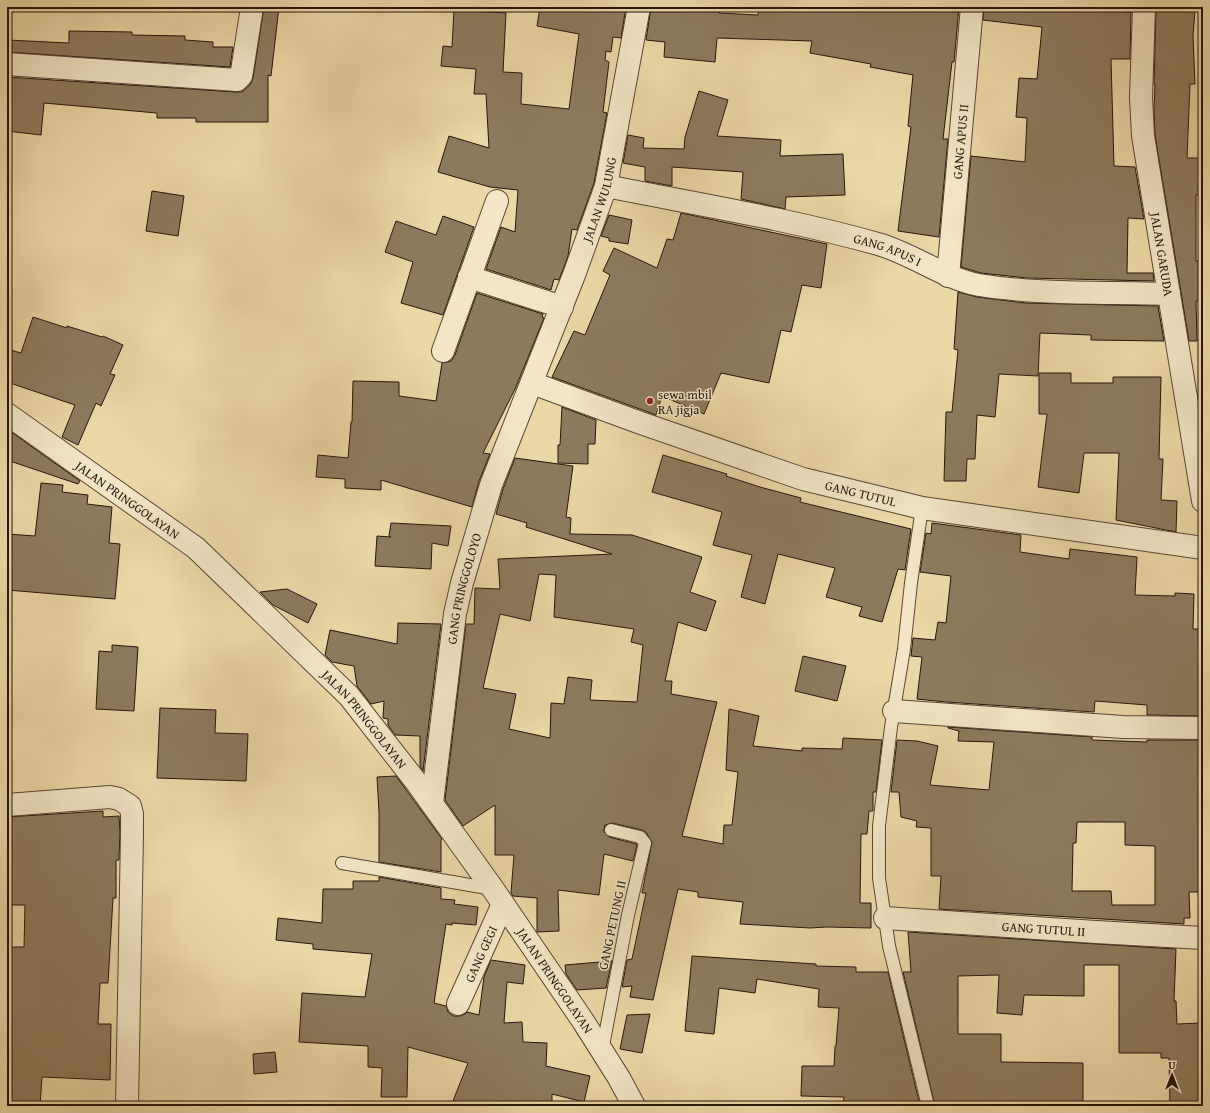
<svg xmlns="http://www.w3.org/2000/svg" width="1210" height="1113" viewBox="0 0 1210 1113" font-family="'Gentium Book Plus',serif">
  <style>
    .building { fill: #8d7a5d; stroke: #26150e; fill-rule: evenodd }
    .lines { fill: none; stroke-linecap: round; stroke-linejoin: round }
    .service-casing { stroke: #584634; stroke-width: 14 }
    .minor-casing { stroke: #584634; stroke-width: 24 }
    .tertiary-casing { stroke: #584634; stroke-width: 24 }
    .service { stroke: #f3e5c5; stroke-width: 12 }
    .minor { stroke: #f3e5c5; stroke-width: 22 }
    .tertiary { stroke: #f3e5c5; stroke-width: 22 }
    .poi-dot { fill: #8f2418; stroke: #f3e5c5; stroke-width: 1.5 }
    .labels { text-anchor: middle; dominant-baseline: central; stroke-width: 3; stroke-linejoin: round; paint-order: stroke }
    .street-label { font-size: 13px; fill: #26150e; stroke: #f3e5c5 }
    .poi-label { font-size: 13px; fill: #26150e; stroke: #f3e5c5; text-anchor: start }
  </style>
  <rect width="100%" height="100%" fill="#ecd7a6"/>
  <filter id="stains"><feTurbulence type="fractalNoise" baseFrequency=".005" numOctaves="4"/><feColorMatrix values="0 0 0 0 .2 0 0 0 0 .09 0 0 0 0 .02 0 0 0 .5 -.17"/></filter>
  <radialGradient id="worn" r=".72"><stop offset=".6" stop-color="#630" stop-opacity="0"/><stop offset="1" stop-color="#630" stop-opacity=".3"/></radialGradient>
  <path class="building" d="M264,7h15l-8,69 -3,-1v47h-72v-4h-39v-5l-113,-10 -3,32 -34,-4v-54l229,15h6l8,-7 3,-7z
    M540,7h86l-5,31 -8,-1 -2,15 -5,-1 -1,9 4,2 -6,50 4,1 -13,70 -17,47 -5,-1 -4,27 -9,24 -5,-1 -3,11 -65,-21 15,-42 14,5 3,-42 -28,-3 -52,-15 11,-36 40,12 -3,-54h-12l2,-25 -35,-3 2,-20 9,1 2,-37 52,3 -3,59 19,1 -1,31 48,5 10,-75 -42,-8z
    M651,7h69l-1,6 39,2 1,-8h200l-5,55h-2l-9,77h5l-9,98 -41,-6 13,-104 -3,-1 5,-51 -43,-8 1,-3 -61,-11 2,-12 -95,-3 -2,24 -51,-5 1,-15 -19,-2z
    M984,7h91v2l56,3 -1,47h-19l3,107 21,1 9,52 -16,-1 -1,55h26l1,8 -127,-3 -46,-5 -20,-6 10,-111 54,6 2,-44 -11,-1 3,-39 18,1 5,-52 -59,-7z
    M1156,7l39,3 -2,26 2,48h-5l-3,74h16v37h-7v66h7v40h-7l1,40h-8l-34,-206 -1,-24 1,-26h-1z
    M69,31l63,1v3l53,1v4l28,2v5h20l-3,20 -223,-15v-12l62,3z
    M699,91l29,9 -11,36 64,4 -1,16 63,-2 2,41 -59,2 -1,12 -44,-10 2,-27 -71,-5v19l-27,-5v-14l-22,-4 5,-28 16,3 -1,10 41,1 1,-12z
    M152,191l32,5 -6,40 -32,-5z
    M681,213l146,31 -6,44 -19,-3 -11,47 -10,-2 -12,53 -48,-10 -17,41 -42,-18 -6,19 -104,-38 22,-46 11,4 25,-60 -7,-4 11,-23 43,20 10,-29 6,1z
    M609,215l23,5 -4,24 -19,-3v-3l-8,-2z
    M443,216l31,11 -31,88 -42,-12 12,-41 -28,-10 11,-31 40,14z
    M958,292l19,5 48,6 133,3 6,35 -73,-1v-5l-51,-2 -2,43 -39,-2 -4,43 -18,-2 -2,44h-8l-1,22h-22l2,-69h6l6,-62 -4,-1z
    M477,293l66,21 -1,3 2,1 -28,69 -33,66 7,1 -11,27 -7,26 -91,-27v10l-36,-2v-9l-29,-2 2,-22 30,3 3,-36h1l1,-41 46,1v14l37,5 6,-38 9,-2 4,-6z
    M33,317l34,11v-2l35,11 1,-1 20,9 -13,29 5,1 -14,31 -5,-3 -18,42 -16,-8 13,-32 -68,-23v-33l14,4z
    M1039,373h32v10h42v-6h48l-2,82h4l-2,41 16,1 -1,31 -60,-12 3,-67h-35l-5,40 -41,-6 9,-73h-8z
    M562,407l34,13 -1,24h-7v20l-30,-1v-18h2z
    M7,429l73,52 -2,3 -71,-24z
    M663,455l64,19 -1,2 34,11 41,11 -1,4 111,27 -6,41 -7,-1 -16,53 -23,-6 3,-9 -36,-10 9,-29 -57,-14 -13,50 -24,-7 11,-42 -39,-10 9,-33 -70,-20z
    M515,458l58,8 -7,51 5,1 -1,16 62,1 70,22 -12,35 26,9 -10,30 -28,-9 -13,59h7l-1,13 46,8 -35,134 41,8 1,-19h8l6,-53 -12,-2 3,-61 30,7 -6,30 49,5v-3l40,1 1,-11 39,2 -6,52h-3v19h-4l-2,23h-6l-1,69h11v25l-44,-1 -17,1 -70,-4 3,-22 -45,-5v-5l-20,-3 -25,111 -23,-3 2,-11 -10,1 5,-27 5,-1 14,-66h-4l10,-51 -6,-10 -4,-2 -30,-7 -7,2 -1,4v3l5,5 27,7 1,1 -4,16 -29,-7 -5,41 -41,-5 1,41 -22,1v-34l-24,-2 -2,-3 3,-38h-19v-50l-32,21 -18,-26 21,-176h8l1,-36 25,1 -2,-30 114,-5 -86,-27 1,-4 -31,-9 7,-25zM539,574l17,1 -2,42 80,12 -3,13 12,3 -6,57 -47,-2 2,-20 -24,-3 -4,27 -13,-1 -1,35 -41,-9 7,-35 -33,-6 17,-74 30,7z
    M41,483l22,2 -1,7 26,3 -1,9 25,3 -3,36 11,1 -5,55 -108,-9v-56l28,2z
    M391,523l60,3 -3,20 -16,-3 -1,26 -56,-3 2,-30 14,1 -2,-1z
    M932,523l89,12 -1,17 49,7 1,-10 67,8 -2,38 40,1v-3l19,1 -1,35h7l-1,26h4v61l-56,-1v-10l-52,-4 -1,11 -148,-10 -29,-3 5,-42 -11,-1 2,-18 22,2 3,-18 8,1 5,-47 -31,-4 6,-39 5,1z
    M287,589l30,15 -9,19 -35,-18 -13,-13z
    M398,623l43,1 -18,147 -3,-5v-30l-25,-1 -7,-10v-6l-5,-1 1,-17 -13,3 -14,-18 -3,-20 -22,-4 -7,-7 5,-25 67,14z
    M112,645l26,2 -4,64 -38,-2 3,-58 13,1z
    M803,656l43,10 -9,35 -42,-10z
    M160,708l56,2 -1,23 33,1 -2,47 -89,-3z
    M948,727l144,10v3l55,2v-2h56v152h-14l1,26h-6v6l-245,-15 2,-33h-10v-48l-15,-1 1,-6 -16,-4 -2,-25h-8l6,-52 20,1 21,5 -8,39 59,5 5,-48 -36,-1 1,-10 -11,-3zM1077,822h48v23l30,1v59h-43l-1,-14h-39l1,-48h3z
    M396,776l46,63 -1,1v32l-62,-10v-50l-2,-35z
    M103,811v6l16,-1 1,16 -1,28h-3v38h-3l-5,85h-8l-2,41h13l-1,56 -68,-3 -2,29h-33v-159h17l1,-42h-16l-2,-88z
    M379,877l62,11v11l14,1 -1,4 24,3 -2,18 -24,-2v2l-6,-1 -12,79 12,3 2,6 5,4h7l5,-2 2,-2 12,3 5,-38 7,-17 34,5 -2,19 -16,-2 -3,41 18,-1 1,20 24,1 -1,23 44,10 -6,26 -32,-8v12h-101l17,-43 -60,-16 -1,50h-26l1,-29 -14,-1v-21l-69,-4 3,-49 63,4 7,-43 -59,-5v-5l-37,-4 2,-22 44,5 1,-34h30v-8h26z
    M908,932l268,17 -2,52h2l1,23 25,-1 1,83h-33l-1,-48h-8v-5h-42v-88h-35v31l-60,-1 -2,20 -25,-2 2,-38 -41,1v58h43v28l82,1v43h-148l-32,-134h8z
    M692,956l124,8v2l40,1v5h32l32,134h-77l1,-9 -43,-1 1,-30h32l1,-20h1l3,-38 -21,-1 1,-18 -62,-10 -2,14 -36,-5 -5,46 -29,-3z
    M612,961l-6,27 -29,2 -11,-16 -1,-9z
    M650,1014l-8,39 -22,-4 7,-34z
    M275,1052l2,20 -23,2 -1,-20z"/>
  <g class="lines">
    <g class="service-casing">
      <path id="service" d="M922,508l-11,75 -7,66 -13,78 -12,99v52l10,68 39,160
        M342,863l151,26
        M602,1051l26,-136 17,-72 -5,-6 -29,-7"/>
    </g>
    <g class="minor-casing">
      <g id="minor">
        <path d="M7,64l230,16 4,-4 1,-5 10,-64"/>
        <path id="s1" d="M606,186c90,18 183,33 272,58 35,10 65,34 101,41 62,10 128,7 190,9"/>
        <path id="s2" d="M948,276l24,-269"/>
        <path d="M469,277l93,30"/>
        <path d="M443,351l54,-150"/>
        <path id="s3" d="M532,383l106,39 165,57 119,29 281,40"/>
        <path id="s4" d="M7,414l189,134 153,148 68,87 76,106 90,132 36,57 15,28"/>
        <path d="M894,711l229,16 80,1"/>
        <path id="s5" d="M432,803l23,-189 7,-31 29,-98 83,-210 32,-89 33,-179"/>
        <path d="M7,805l103,-8 9,2 11,7 2,8v20l-5,272"/>
        <path id="s6" d="M885,918l211,14 107,6"/>
        <path id="s7" d="M458,1004l45,-100"/>
      </g>
    </g>
    <g class="tertiary-casing">
      <g id="tertiary">
        <path id="s8" d="M1144,7l-3,91 2,38 60,365"/>
      </g>
    </g>
    <use href="#service" class="service"/>
    <use href="#minor" class="minor"/>
    <use href="#tertiary" class="tertiary"/>
  </g>
  <circle class="poi-dot" cx="650" cy="401" r="4"/>
  <g class="labels">
    <g class="street-label">
      <text stroke="none"><textPath href="#s2" startOffset="135">GANG APUS II</textPath></text>
      <text stroke="none"><textPath href="#s5" startOffset="630">JALAN WULUNG</textPath></text>
      <text stroke="none"><textPath href="#s1" startOffset="289">GANG APUS I</textPath></text>
      <text stroke="none"><textPath href="#s8" startOffset="249">JALAN GARUDA</textPath></text>
      <text stroke="none"><textPath href="#s3" startOffset="347">GANG TUTUL</textPath></text>
      <text stroke="none"><textPath href="#s4" startOffset="148">JALAN PRINGGOLAYAN</textPath></text>
      <text stroke="none"><textPath href="#s5" startOffset="217">GANG PRINGGOLOYO</textPath></text>
      <text stroke="none"><textPath href="#s4" startOffset="472">JALAN PRINGGOLAYAN</textPath></text>
      <text transform="translate(612 925) rotate(-78)">GANG PETUNG II</text>
      <text stroke="none"><textPath href="#s6" startOffset="159">GANG TUTUL II</textPath></text>
      <text stroke="none"><textPath href="#s7" startOffset="55">GANG GEGI</textPath></text>
      <text stroke="none"><textPath href="#s4" startOffset="796">JALAN PRINGGOLAYAN</textPath></text>
    </g>
    <g class="poi-label">
      <text x="658" y="394">sewa mbil<tspan x="658" dy="15">RA jigja</tspan></text>
    </g>
  </g>
  <rect width="1210" height="1113" fill="none" stroke="#ecd7a6" stroke-width="24"/>
  <rect x="8" y="8" width="1194" height="1097" fill="none" stroke="#26150e" stroke-width="2"/>
  <rect x="12" y="12" width="1186" height="1089" fill="none" stroke="#26150e"/>
  <g transform="translate(1172 1075)" stroke="#f3e5c5" stroke-width="3" paint-order="stroke">
  <path d="M0-3L7 15L0 10L-7 15Z" fill="#26150e"/>
  <text y="-6" font-size="11" font-weight="bold" text-anchor="middle" fill="#26150e">U</text>
  </g>
  <rect width="100%" height="100%" filter="url(#stains)"/>
  <rect width="100%" height="100%" fill="url(#worn)"/>
</svg>
